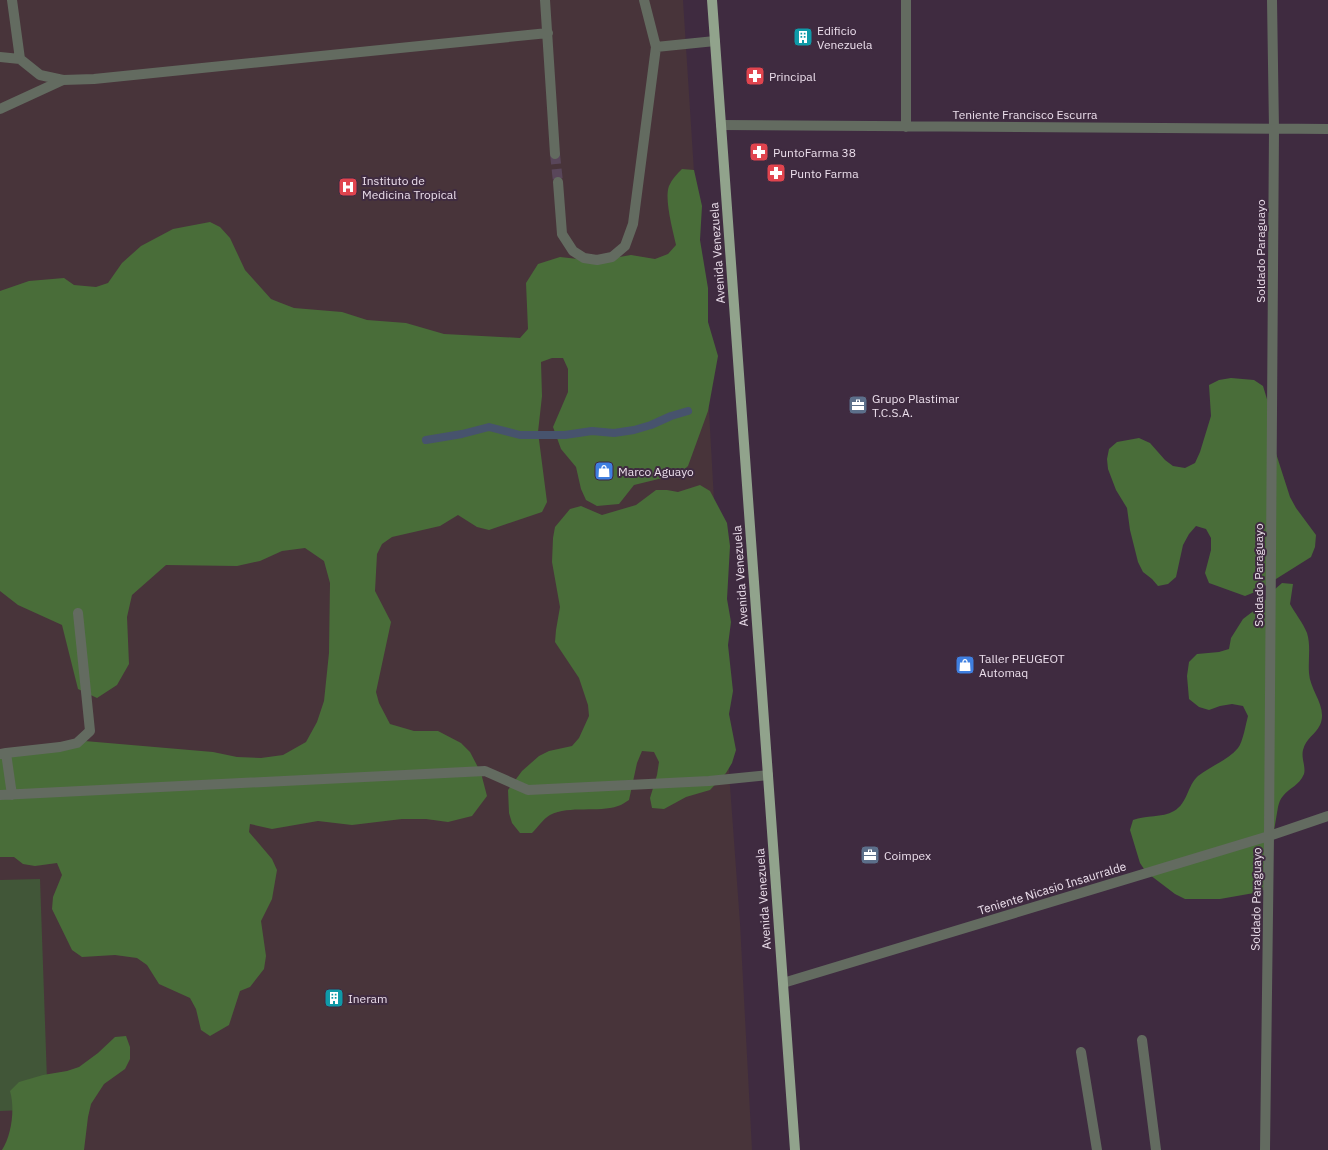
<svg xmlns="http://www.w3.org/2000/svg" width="1328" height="1150" viewBox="0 0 1328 1150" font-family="'IBM Plex Sans',sans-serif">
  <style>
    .medical { fill: #48343a }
    .green { fill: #415638 }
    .forest { fill: #496d39 }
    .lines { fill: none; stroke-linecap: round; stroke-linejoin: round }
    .stream { stroke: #47536d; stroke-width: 8 }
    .minor-tunnel { stroke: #59465a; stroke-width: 10; stroke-dasharray: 10 5; stroke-linecap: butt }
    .minor { stroke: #636b60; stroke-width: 10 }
    .major { stroke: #91a38c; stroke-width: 10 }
    .labels { text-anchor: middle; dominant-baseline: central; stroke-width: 4; stroke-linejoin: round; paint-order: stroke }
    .poi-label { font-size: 12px; fill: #ecdfec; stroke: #3f2b40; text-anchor: start }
    .street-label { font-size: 12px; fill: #ecdfec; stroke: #3f2b40 }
  </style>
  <rect width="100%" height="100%" fill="#3f2b40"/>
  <path class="medical" d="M0,0h683l24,375 23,411 10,137 12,227h-752z"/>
  <path class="green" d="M40,879l8,230 -48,2v-231z"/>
  <path class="forest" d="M682,169l12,1 8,36 -2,34 8,48v34l10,34 -10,55 -20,55 -9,8 -45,11 -15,19 -22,2 -11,-6 -5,-11 -5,-22 -15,-18 -8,-22 15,-35v-23l-5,-11h-11l-11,4 1,34 -4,36 9,70 -5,10 -53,18 -12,-3 -19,-12 -18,11 -48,11 -10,7 -5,10 -2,37 16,31 -15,70 3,11 11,21 24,7h24l23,12 9,9 11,21 6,23 -15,20 -24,6 -22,-3h-24l-50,6 -34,-4 -46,8 -22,-5 -1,8 23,27 5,11 -5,29 -11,22 5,35 -2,13 -14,18 -10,4 -11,34 -19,11 -9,-6 -5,-21 -6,-11 -31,-14 -12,-19 -10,-7 -22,-3 -33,2 -10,-7 -20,-41 1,-12 9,-22 -5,-12 -22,3 -12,-2 -9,-7h-14v-103l73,-14 140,12 24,5 24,1 22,-3 23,-13 11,-20 7,-21 5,-48 1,-70 -6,-22 -19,-13 -23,3 -22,10 -23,5 -71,-1 -34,30 -5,22 2,47 -12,21 -20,13 -19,-9 -16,-64 -44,-20 -18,-14v-300l29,-10 35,-3 10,7 22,2 12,-4 14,-20 19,-17 32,-17 37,-7 10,5 10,11 15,32 26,29 10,4 13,5 48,4 25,8 39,3 38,11 76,4 8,-9 -2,-46 12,-19 22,-7 36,4 35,-6 24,4 13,-5 8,-9c-3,-14 -12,-46 -7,-59 3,-7 8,-12 13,-17z
    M1231,378l23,2 9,6 7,23 2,32 18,56 6,11 20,27 -1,12 -4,10 -56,35 -10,4 -36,-13 -4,-10 6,-23v-12l-5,-9 -10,-3 -7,8 -6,11 -7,32 -8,7 -10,2 -6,-7 -9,-7 -5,-10 -8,-32 -3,-22 -11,-18 -8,-21 -1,-10 2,-10 8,-7 22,-4 11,5 15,17 8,6 12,2 10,-5 5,-11 11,-36 -2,-31 10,-5z
    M700,485l10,6 17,32 3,23 -3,53 4,23 -3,23 5,46 -4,23 7,36 -4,13 -6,10 -16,17 -24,7 -22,12 -12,-1 -2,-10 7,-23 2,-13 -5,-10 -12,-1 -5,12 -8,37c-4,2 -7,5 -11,6 -20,7 -48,-1 -68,9 -7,4 -13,13 -18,18h-12l-8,-10 -3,-10 -1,-23 14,-19 17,-15 10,-5 23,-5 7,-8 10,-22 -1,-11 -9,-27 -24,-36 1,-12 4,-23 -8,-45 1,-24 2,-11 15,-18 11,-3 21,9 34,-10 20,-15h11l11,2z
    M1282,583l11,1 -3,20c5,9 13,19 17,29 4,13 1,26 2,40 1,18 19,34 11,52 -5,10 -14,13 -17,25 -2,8 3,17 1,24 -5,12 -14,13 -21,22 -3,3 -4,7 -5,11l-14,83 -10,3 -34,6h-35l-10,-5 -29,-22 -6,-9 -10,-33 3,-10c13,-5 29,-2 41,-9 14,-8 13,-25 24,-35 13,-10 30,-16 40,-28 5,-6 8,-25 10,-32l-5,-10 -11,-2 -12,2 -11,4 -10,-3 -10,-8 -2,-23 2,-14 8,-8 22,-2 10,-3 2,-11 12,-19 17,-13 14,-16z
    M126,1036l4,11v12l-5,10 -21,15 -13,20 -3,13 -4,33h-82c10,-16 13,-42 8,-59l9,-9 24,-7 24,-4 12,-4 19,-14 17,-16z"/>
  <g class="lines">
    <path class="stream" d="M426,440l36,-6 27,-7 31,8h45l27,-4 22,2 20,-3 17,-5 20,-9 17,-5"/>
    <path class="minor-tunnel" d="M555,154l3,28"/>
    <path class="minor" d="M12,0l8,59 20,16 23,5 31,-1 454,-46
      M545,0l10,154
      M656,47l59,-6
      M0,57l20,2
      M0,109l63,-29
      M721,125l607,4
      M906,127v-127
      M558,182l4,52 11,17 11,7 13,2 15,-3 13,-11 8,-22 23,-177 -12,-47
      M6,753l54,-6 17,-4 13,-12 -12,-118
      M0,754l6,-1 6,42
      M0,795l485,-24 43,19 181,-9 59,-6
      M783,983l486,-147 59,-20
      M1142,1040l14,110
      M1081,1052l16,98
      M1265,1150l4,-314 5,-707 -2,-129"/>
    <path class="major" d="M712,0l83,1150"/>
  </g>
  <defs>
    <g id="building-square" transform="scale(1)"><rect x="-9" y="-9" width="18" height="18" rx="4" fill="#0f9aa8" stroke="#3f2b40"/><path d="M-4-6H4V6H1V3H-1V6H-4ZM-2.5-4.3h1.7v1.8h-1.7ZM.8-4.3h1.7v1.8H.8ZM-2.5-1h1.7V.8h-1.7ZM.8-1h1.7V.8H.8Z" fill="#fff"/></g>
    <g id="pharmacy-square" transform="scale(1)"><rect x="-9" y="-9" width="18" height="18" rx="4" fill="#e0444e" stroke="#3f2b40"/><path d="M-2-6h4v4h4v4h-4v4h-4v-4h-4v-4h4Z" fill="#fff"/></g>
    <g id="hospital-square" transform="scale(1)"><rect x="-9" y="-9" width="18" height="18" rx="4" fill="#e0444e" stroke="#3f2b40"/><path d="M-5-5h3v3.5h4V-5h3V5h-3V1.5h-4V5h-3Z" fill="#fff"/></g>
    <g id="office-square" transform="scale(1)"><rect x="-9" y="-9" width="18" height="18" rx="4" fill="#5c6f8a" stroke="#3f2b40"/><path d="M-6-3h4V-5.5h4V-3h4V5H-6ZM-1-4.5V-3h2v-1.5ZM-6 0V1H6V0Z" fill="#fff"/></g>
    <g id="shop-square" transform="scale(1)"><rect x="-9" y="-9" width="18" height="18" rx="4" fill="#3f7fe0" stroke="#3f2b40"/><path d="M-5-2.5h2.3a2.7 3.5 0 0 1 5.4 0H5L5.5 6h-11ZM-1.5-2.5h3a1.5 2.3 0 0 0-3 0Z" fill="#fff"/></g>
  </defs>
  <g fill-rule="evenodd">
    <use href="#building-square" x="803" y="37"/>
    <use href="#pharmacy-square" x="755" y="76"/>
    <use href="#pharmacy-square" x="759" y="152"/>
    <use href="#pharmacy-square" x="776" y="173"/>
    <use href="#hospital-square" x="348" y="187"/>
    <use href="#office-square" x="858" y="405"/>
    <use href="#shop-square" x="604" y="471"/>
    <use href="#shop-square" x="965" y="665"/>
    <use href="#office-square" x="870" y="855"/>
    <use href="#building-square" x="334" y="998"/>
  </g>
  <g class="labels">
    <g class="poi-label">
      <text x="817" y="30">Edificio<tspan x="817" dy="14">Venezuela</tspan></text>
      <text x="769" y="76">Principal</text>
      <text x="773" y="152">PuntoFarma 38</text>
      <text x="790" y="173">Punto Farma</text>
      <text x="362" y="180">Instituto de<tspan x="362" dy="14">Medicina Tropical</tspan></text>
      <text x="872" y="398">Grupo Plastimar<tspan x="872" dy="14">T.C.S.A.</tspan></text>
      <text x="618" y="471">Marco Aguayo</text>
      <text x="979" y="658">Taller PEUGEOT<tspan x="979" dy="14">Automaq</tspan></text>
      <text x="884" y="855">Coimpex</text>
      <text x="348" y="998">Ineram</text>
    </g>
    <g class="street-label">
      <text x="1025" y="114">Teniente Francisco Escurra</text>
      <text transform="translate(1260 251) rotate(-90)">Soldado Paraguayo</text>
      <text transform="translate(717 253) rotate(-94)">Avenida Venezuela</text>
      <text transform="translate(1258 575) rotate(-90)">Soldado Paraguayo</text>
      <text transform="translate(740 576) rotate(-94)">Avenida Venezuela</text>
      <text transform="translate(1052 888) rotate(-17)">Teniente Nicasio Insaurralde</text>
      <text transform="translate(763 899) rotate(-94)">Avenida Venezuela</text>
      <text transform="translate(1256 899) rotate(-89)">Soldado Paraguayo</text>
    </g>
  </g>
</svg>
